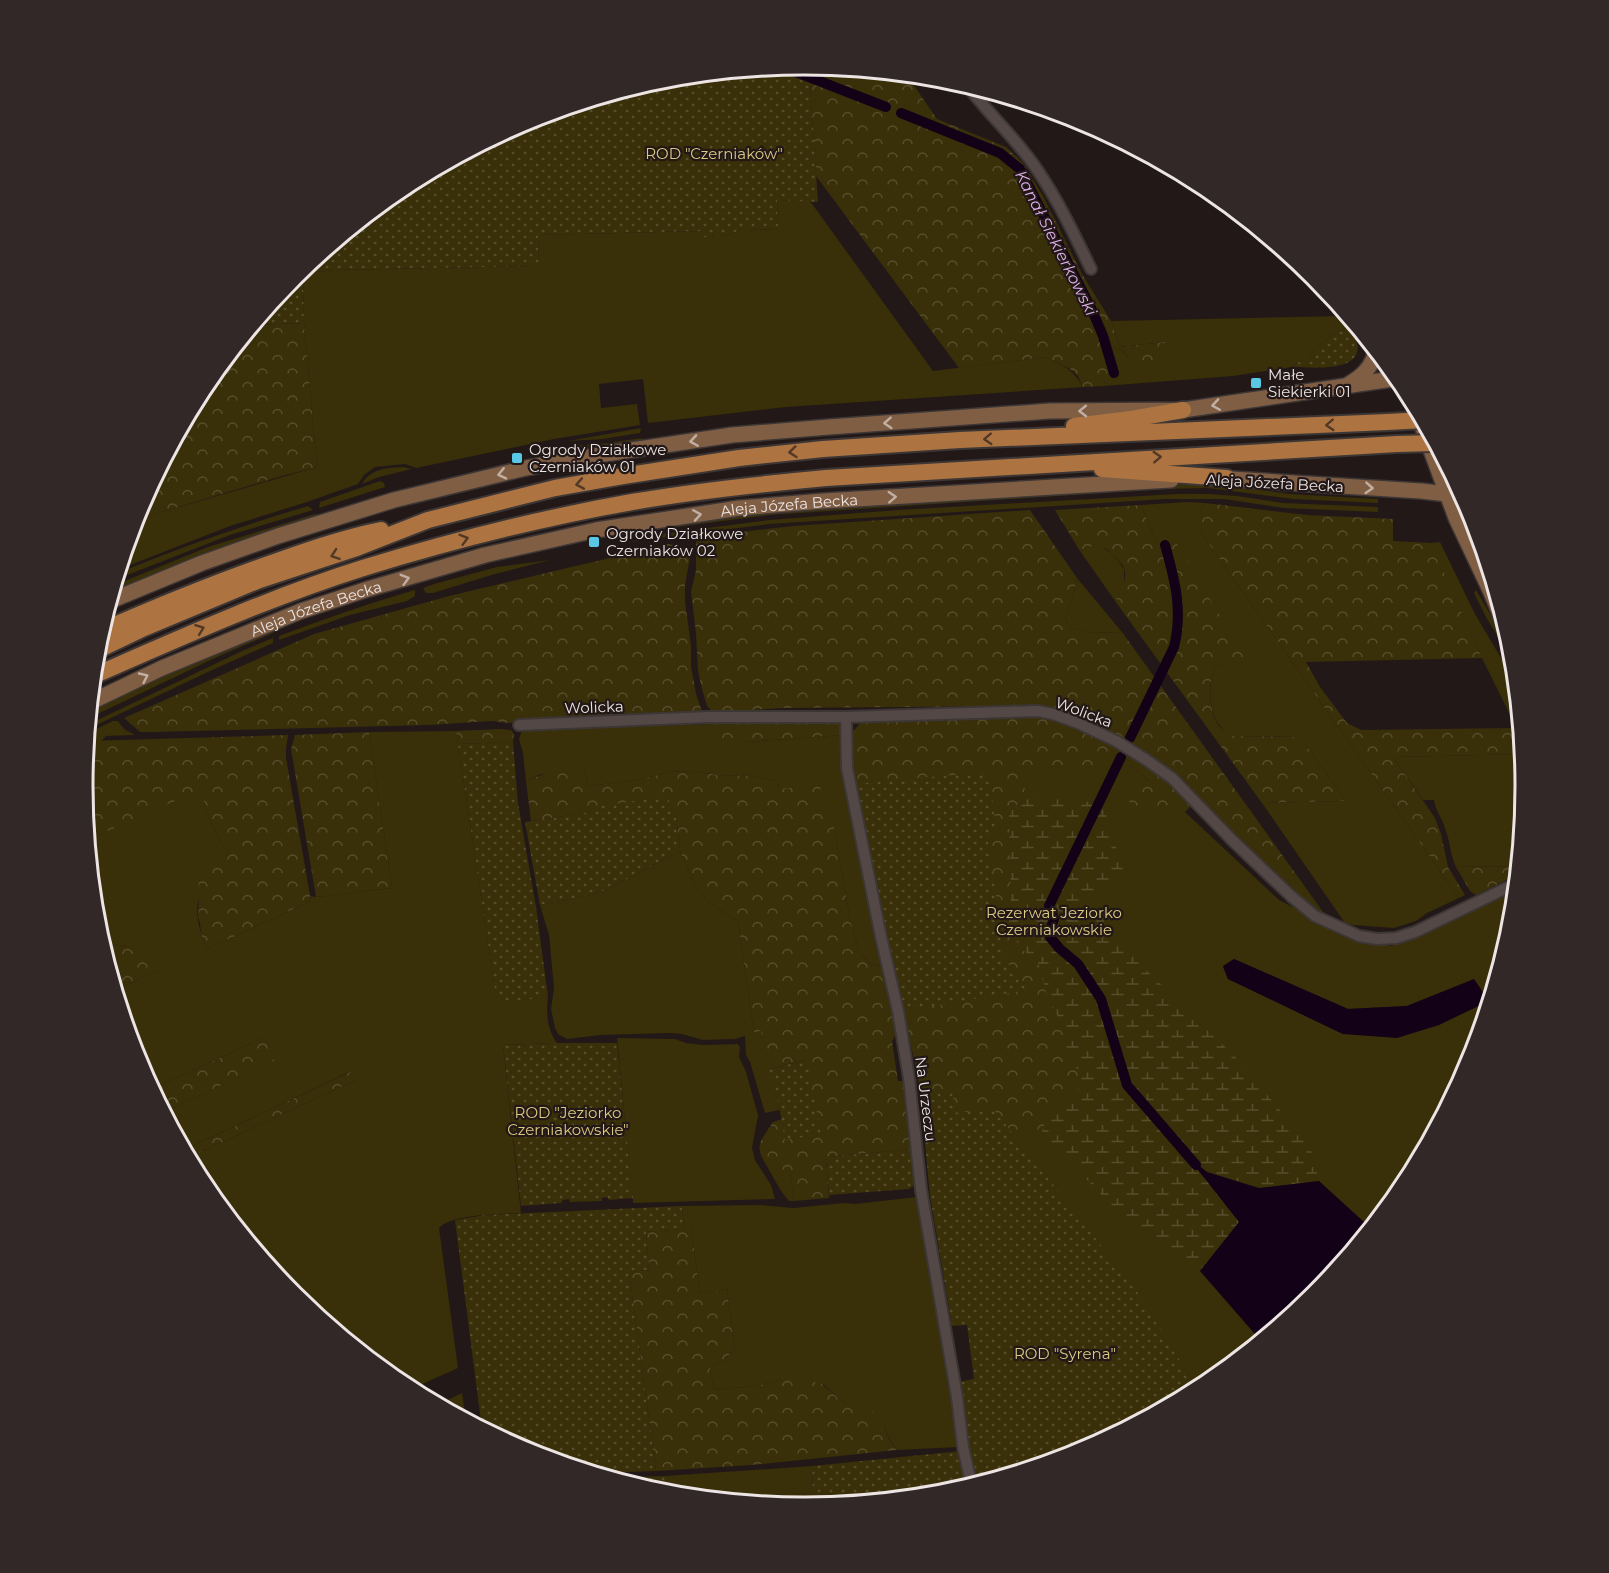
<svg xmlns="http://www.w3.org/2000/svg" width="1609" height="1573" viewBox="0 0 1609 1573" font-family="Montserrat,sans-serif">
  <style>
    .green { fill: #392f08; fill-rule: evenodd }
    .forest { fill: url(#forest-crowns) }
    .wetland { fill: url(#wetland-marsh) }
    .garden { fill: url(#garden-dots) }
    .water { fill: #130118 }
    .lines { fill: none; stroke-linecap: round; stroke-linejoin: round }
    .canal { stroke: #130118; stroke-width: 10 }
    .street-casing { stroke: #3c3635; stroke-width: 14 }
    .secondary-casing { stroke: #3c3635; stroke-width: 18 }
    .primary-casing { stroke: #3c3635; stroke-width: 20 }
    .street { stroke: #544846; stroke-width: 10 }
    .secondary { stroke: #805e44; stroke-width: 15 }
    .primary { stroke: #ad7441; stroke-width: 16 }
    .primary-bridge-casing { stroke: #3c3635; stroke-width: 20; stroke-linecap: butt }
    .primary-bridge { stroke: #ad7441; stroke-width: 16 }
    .oneway { stroke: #c1afa4 }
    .oneway2 { stroke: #533826 }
    .poi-dot { fill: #59c8e5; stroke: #221817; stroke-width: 2 }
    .labels { text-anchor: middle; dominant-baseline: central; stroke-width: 4.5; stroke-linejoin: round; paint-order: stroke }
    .park-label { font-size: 15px; fill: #dcc982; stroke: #221817 }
    .poi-label { font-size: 15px; fill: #ece5e4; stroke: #221817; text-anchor: start }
    .street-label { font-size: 15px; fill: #ece5e4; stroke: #221817 }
    .water-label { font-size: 16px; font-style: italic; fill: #ddafe9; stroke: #221817 }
    .rim { fill: none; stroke: #ece5e4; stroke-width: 3 }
  </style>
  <defs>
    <pattern id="forest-crowns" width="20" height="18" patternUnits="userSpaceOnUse" patternTransform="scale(1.5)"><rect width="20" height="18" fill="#392f08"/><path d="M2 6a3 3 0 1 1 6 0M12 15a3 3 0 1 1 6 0" fill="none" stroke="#564d2c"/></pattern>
    <pattern id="wetland-marsh" width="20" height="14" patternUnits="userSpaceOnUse" patternTransform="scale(1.5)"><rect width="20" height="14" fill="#392f08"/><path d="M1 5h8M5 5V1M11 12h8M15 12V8" fill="none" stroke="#564d2c"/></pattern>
    <pattern id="garden-dots" width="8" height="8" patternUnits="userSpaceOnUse" patternTransform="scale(1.5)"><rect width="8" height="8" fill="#392f08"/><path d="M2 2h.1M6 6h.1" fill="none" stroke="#564d2c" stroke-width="1.8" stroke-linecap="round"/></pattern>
  </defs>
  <rect width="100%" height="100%" fill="#221817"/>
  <path class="green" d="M777,200l33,1 123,170 112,-14c17,7 29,13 38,30l-297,20 -138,16 -5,-44 -44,5 2,24 36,-4 3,21 -86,14 -138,29 -11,-4 -30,3 -11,8 -6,9 -51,18 -77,24 -110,43 14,-47 21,-8 162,-47 -13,-144 -1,-49 29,-4 207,-4 -1,-31 164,-4 8,10v-4l18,-2 13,-5 37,-1z
    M1345,316l5,10 -22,12 -18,17 -18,12 -59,9 -129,10c2,-12 -2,-23 -1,-35 5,-2 9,-4 14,-3 6,1 7,6 11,9 13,9 22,8 36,2l1,-17 -45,5 -9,-26z
    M641,428l-1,5 -37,6 -35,2z
    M641,438v4l-34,6 -49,3 -1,-4 52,-4z
    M403,467l9,2 -33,8 -17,7c9,-16 25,-16 41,-17z
    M380,481l4,2 1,4 -66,21 1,-6z
    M1203,484l21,1 66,9 88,5v4l-85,-4 -86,-11 -43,1 -395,26 -109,14 -25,6 -8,-2 102,-18 427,-29z
    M1177,494h32l28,2 46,7 95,4v5l-94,-4 -60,-9h-58l-397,25 -141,18 33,-8 108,-14 129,-10z
    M1187,502l18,1 -4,7 -2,20 260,368 -32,15 -11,8 -22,7 -41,-3 -8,-2 -83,-120 84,-2 -46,-64 -70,-1c-3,-3 -7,-6 -10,-10 -12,-14 -12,-43 -5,-59l9,-4 23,-1 -91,-121 -15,-36z
    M308,506l5,4 -83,25 -113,44 1,-6c62,-26 126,-48 190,-67z
    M315,514l5,3 -208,77 3,-9 93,-38z
    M1474,517l19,65 -28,-60 1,-3z
    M1440,542l35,72 42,71 5,54 -40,-81 -47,-104 -4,-11z
    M1088,546h12l13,8 11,15v17l-9,15 -35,-50z
    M550,560l-55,14 -62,19h-7l-3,-5 11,-4 63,-17z
    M1077,578l45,54 -32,1 -20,-5 -5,-10 9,-25z
    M415,590v6l-8,5 -57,14 -71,25v-4c45,-17 91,-33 136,-46z
    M1476,590l38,65v9l-28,-47 -12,-24z
    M276,627l-3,6 -58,25 -126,60 1,-11 96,-43z
    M273,638v5l-63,28 -122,58 1,-5 153,-73z
    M113,721h5l6,8 11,6 -29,1 -6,6 -13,-1 1,-8z
    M711,724v11l34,7 98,-7 2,55 39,177 -13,-3 -12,-12 -9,-33 -16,-92 -7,1 -48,-39 -1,-8 -25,-5 -36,-1 -26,-4 -22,1 -31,8 -50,6 -4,-17 -45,6 -13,6 -3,-28 -4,-14 3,-9z
    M1028,727l38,6 51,23 4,-8 9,5 2,13 51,46h2l94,88 83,43h17l12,3 14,-4 111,-53 -3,39 -42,135 -66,125 -90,109 -110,90 -6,4 -66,-104 -207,-196 -6,1 -2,-20 -44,-187 -23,-131 1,-24zM1234,959l114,50 59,-3 67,-27 -131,55 -115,-55 -5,-12z
    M456,731l41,271 51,-5c-2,17 -1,32 9,46l-54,2 18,168c-20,1 -70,1 -82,15l19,140 -49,22 -6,-3 -109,-90 -90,-110 -16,-29 168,-78 -7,-8 -165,78 -20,-38 109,-51 -8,-24 -113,52 -15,-27 -21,-72 41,-19 -31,-25 -13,-2 -11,2 -6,-19 -2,-28 2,-1 -4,-18 -4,-40 112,-51 12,36 17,31c-6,9 -27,34 -30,43 -5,16 2,35 8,50l104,-48v-5l5,1 76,-9 -23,-156z
    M1523,754l3,33 -7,79 -63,1c-6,-13 -6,-26 -11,-39 -3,-10 -10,-18 -11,-28h-11l-30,-43z
    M680,851l15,33 13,18 30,19 16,112 7,-2 19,79 -15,3 -15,-51 -4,-7 -1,-19 -10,3 -32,1 -21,-6 -12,-1 -70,2 -33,4 -9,-5 -3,-6 -4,-19 3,-21 -5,-53 -9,-30 51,-10 17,-6z
    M617,1038l58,1 11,4 17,2 35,-1 2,4 -1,9 7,15 12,43 -6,33 3,12 16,25 4,14 -142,4z
    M765,1163l25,8 4,30h-5c-10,-11 -16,-25 -24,-38z
    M917,1197l42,250 -62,3 -8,-12 -5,-12 -33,-21 -8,-3 -20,-18 -40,-4 -28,6 -41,4 -4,-22 13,-7 12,-12 -8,-60 -27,4 -9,-65 -7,1 -2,-23 78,-1 33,3 51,-5 11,1z
    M462,1393l4,27 -29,-15z
    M812,1466l1,27 -65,3v7l-83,-8v-19z"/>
  <path class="forest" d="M805,65l101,9 31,45 69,28 17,16 20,33 39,78 29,47 9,26 45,-5 1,10 -2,7c-13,6 -25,9 -36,-2 -3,-3 -5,-8 -11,-9 -4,-1 -9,1 -13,3 -2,9 3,17 4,27l-3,1 -1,7 -21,1 -5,-11 -8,-7 -11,-6 -14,-6 -86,11 -143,-192 -6,-93 1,-10 -17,-7z
    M304,323l13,144 -35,9 -127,38 -21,8 4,-12 66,-125 50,-60z
    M1205,503l102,12 86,4v22l38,2 51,115 -176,4 14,25 27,36 14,7 156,-2 5,11 1,15 -130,3 42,61 6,16 7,33 17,28 -6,3 -260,-368 -2,-12z
    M1141,505l15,36 17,-4 75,126h-24l-9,4c-7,16 -7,44 4,59 3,3 8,7 12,10l69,1 46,64 -84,2 -147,-202c5,-9 13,-21 9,-33 -1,-3 -4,-5 -6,-8 -10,-13 -23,-19 -38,-9l-25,-41z
    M1030,510l47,68 -3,15 -9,25 5,10 21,5 31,-1 204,284 -15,-9 -73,-66 -58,-62 -48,-35 -30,-16 -35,-12 -35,-10 -248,2 -71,4 -6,-6 -5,-17 -4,-18 -2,-38 -5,-41 5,-22v-33l97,-11z
    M669,544l19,4 2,9 -5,28v17l6,43v21l5,28 6,18 -167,8 -27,3 -16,-2 -64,4 -275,7h-13l-16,-14 190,-84 135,-38z
    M1035,715l17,1 69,32 -4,9 -18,-8 -7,22 -68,1 1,23 -16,20 2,75 -2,34 10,23 19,15 8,30 14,29 6,25 13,28 -1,18 -13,10 -15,5 -8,25 -26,6 -23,-29 -36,4 -25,-23 -12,2 -3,-20 -14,-61 124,-21 -23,-32 -3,-12 2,-1 -17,-113 10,-2 -7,-56 -47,2 -88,8 -2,-51 9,-11z
    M842,720l1,15 -98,7h-28l-6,-7v-11z
    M501,729l10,1 3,4 -1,8 -55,2 -2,-13z
    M369,732l23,156 -76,9 -25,-148 4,-14z
    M288,735l-2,14v9l25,143 -104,48 -6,-15 -1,-11 -2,-5 1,-21 -1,-25 31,-16 -17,-31 -12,-35 -112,50 -5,-54 4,-45z
    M1130,753l33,24 29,28 -7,7 -23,4 -10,-11 -17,6 -11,-18 25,-12 -23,-20z
    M584,769l4,17 50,-6 31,-8 22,-1 26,4 36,1 25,5 1,8 41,-4 7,42h7l16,92 9,33 12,12 13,3 12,65 -2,6 -2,3 6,40h5l5,41h2l4,27 -88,8 3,41 -35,3 -4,-29 -25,-9c-12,-20 -2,-24 8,-41l9,-3 4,20 20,-79 -37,9 -8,-38 -7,2 -16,-112 -30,-19 -13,-18 -15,-33 -4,-35 -85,-4 -60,9 -5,-40c19,-9 37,-11 58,-12z
    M1519,866l-1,8 -42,21 -6,-4 -14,-24z
    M113,944c23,3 31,9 44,27l-41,19 -14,-44z
    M265,1037l9,24 -110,51 -12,-23z
    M350,1072l6,8 -168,78 -4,-8z
    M691,1228l9,65 27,-4 8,60 -12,12 -13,7 4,22 41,-4 28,-6h23l16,4 21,18 21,6 14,7 6,11 5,13 8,11 -145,15 -96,6 -27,-199 20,-2 -3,-38z"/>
  <path class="wetland" d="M1025,795l33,2 31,5 18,9 -1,9 17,46c-1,15 -19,25 -30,34l15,29 35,38 122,119 -2,4 47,56 9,35 -60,7 -52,-16 -17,-13 49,63 -39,49 -91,-68 -67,-71 8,-25 15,-6 13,-9 1,-18 -13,-28 -6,-25 -14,-29 -8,-30 -19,-15 -10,-23 2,-30 -2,-80z"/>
  <path class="garden" d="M794,66l17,7 -1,10 8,119 -41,-2 1,29 -37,1 -13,5 -18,2v4h-3v-4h-4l-1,-6 -164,4 1,31 -207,4 -29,4 1,49 -50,2 40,-49 110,-90 125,-67 135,-41z
    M1350,326c3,5 6,11 7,17 7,31 -48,24 -65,24l18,-12 18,-17z
    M513,742l5,61 18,104 12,90 -51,6 -39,-259z
    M989,773l7,58 -9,1 16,114h-2l3,12 23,32 -124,21 -17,-71 -32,-156 88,-8z
    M668,796l4,20 4,-1 4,36 -72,38 -17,6 -51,10 -15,-83 66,-10 4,-5z
    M557,1043h60l16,155 -24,2 -2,-3 -5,1v3l-32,1 -1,-3 -6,1 -2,3 -40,3 -18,-161z
    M807,1060l14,74 -36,6 -6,-34 -10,-37z
    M932,1090l20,2 5,21 36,-4 141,178 65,104 -119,63 -106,32 -8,-42 -7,-62 15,-3 -7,-54 -15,1 -22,-130 -10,-104z
    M914,1149l2,35 -7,5 -80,6 -3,-38z
    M682,1206l2,23 -38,3 3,38 -20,2 27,199 -65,2 -63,-20 -46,-24 -27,-209 30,-5z
    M961,1451l6,37 -22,7 -141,13 -56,-5v-7l65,-3 -1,-27z
    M665,1476v19l-58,-17z"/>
  <path class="water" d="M1234,959l114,50 59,-3 67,-27 15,22 -50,24 -42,13 -54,-4 -115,-55 -5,-13z
    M1187,1156l20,16 52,16 60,-7 45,41 4,11 -53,64 -54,44 -61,-70 39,-49z"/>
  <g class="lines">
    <path class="canal" d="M783,67l103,40
      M901,113l99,40 20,16 72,141 11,26 11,37
      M1130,738l44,-91c9,-36 1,-67 -9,-102
      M1121,757l-72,149 5,13 -3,8 -1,10 10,12 18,15 23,35 26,86 69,80"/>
    <g class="street-casing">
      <path id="street" d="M967,85c22,30 51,55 71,86 21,31 37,65 53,98
        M846,717l1,51 34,169 17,74 11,67 12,112 36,207 6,50 9,40
        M519,725l189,-8h138l192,-6 15,3 25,9 38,18 29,18 27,19 61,63 59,56 23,19 44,20 18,3 19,-1 19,-6 102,-49"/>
    </g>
    <g class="secondary-casing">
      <g id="secondary">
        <path d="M1349,384c14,-8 23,-17 27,-33"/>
        <path d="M1411,396l45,122 35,74 20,48"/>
        <path d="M1216,478l205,13 26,3 15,-1"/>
        <path d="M110,601l92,-38 76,-27 116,-36 132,-32 79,-14 127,-19 97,-8 221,-16 133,-1 216,-32"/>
        <path id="s1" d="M91,702l71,-34 139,-57 67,-22 117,-34 111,-25 143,-22 84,-7 348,-21"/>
      </g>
    </g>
    <g class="primary-casing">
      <path id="primary" d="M1074,426l57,-7 52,-9
        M1102,469l125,9
        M101,631c59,-26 118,-50 179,-71 33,-12 66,-23 101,-30
        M96,651l48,-23 113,-47 97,-32 74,-29 127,-32 68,-12 116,-18 84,-9 137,-9 428,-18
        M93,676c89,-39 178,-79 270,-108 88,-27 178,-50 269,-66 64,-11 129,-18 194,-24l571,-34"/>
    </g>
    <use href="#street" class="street"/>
    <use href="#secondary" class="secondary"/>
    <use href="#primary" class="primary"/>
    <g class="primary-bridge-casing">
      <path id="primary-bridge" d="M1388,422l36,-2
        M1397,444l38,-1"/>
    </g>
    <use href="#primary-bridge" class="primary-bridge"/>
  </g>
  <defs><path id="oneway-chevron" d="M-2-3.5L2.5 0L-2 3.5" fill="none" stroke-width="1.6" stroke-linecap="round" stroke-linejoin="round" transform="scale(1.5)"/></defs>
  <g class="oneway">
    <use href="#oneway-chevron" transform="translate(1216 405) rotate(171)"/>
    <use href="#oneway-chevron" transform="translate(1083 411) rotate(179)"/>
    <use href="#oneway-chevron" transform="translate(888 423) rotate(176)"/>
    <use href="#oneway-chevron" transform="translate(694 441) rotate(171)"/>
    <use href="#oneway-chevron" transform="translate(502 474) rotate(167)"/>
    <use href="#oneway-chevron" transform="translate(1369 488) rotate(4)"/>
    <use href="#oneway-chevron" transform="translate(892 497) rotate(-3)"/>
    <use href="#oneway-chevron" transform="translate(697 515) rotate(-9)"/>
    <use href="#oneway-chevron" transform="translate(405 579) rotate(-16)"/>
    <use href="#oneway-chevron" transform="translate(144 677) rotate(-25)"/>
  </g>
  <g class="oneway2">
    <use href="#oneway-chevron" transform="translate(1330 425) rotate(177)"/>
    <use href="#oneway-chevron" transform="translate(988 439) rotate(177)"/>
    <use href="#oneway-chevron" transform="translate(793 452) rotate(174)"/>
    <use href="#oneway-chevron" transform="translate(1157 457) rotate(-3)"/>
    <use href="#oneway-chevron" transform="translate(580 484) rotate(170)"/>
    <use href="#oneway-chevron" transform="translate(464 539) rotate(-16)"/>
    <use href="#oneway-chevron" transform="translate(335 555) rotate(161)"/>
    <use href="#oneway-chevron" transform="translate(200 629) rotate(-21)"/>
  </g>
  <g class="poi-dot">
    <rect x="1250" y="377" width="12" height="12" rx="3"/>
    <rect x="511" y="452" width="12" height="12" rx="3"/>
    <rect x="588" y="536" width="12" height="12" rx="3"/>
  </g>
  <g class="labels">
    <g class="park-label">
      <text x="714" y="153">ROD "Czerniaków"</text>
      <text x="1054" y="912">Rezerwat Jeziorko<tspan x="1054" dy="17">Czerniakowskie</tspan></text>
      <text x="568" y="1112">ROD "Jeziorko<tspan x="568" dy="17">Czerniakowskie"</tspan></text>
      <text x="1065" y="1353">ROD "Syrena"</text>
    </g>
    <g class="poi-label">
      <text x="1268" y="374">Małe<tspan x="1268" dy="17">Siekierki 01</tspan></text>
      <text x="529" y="449">Ogrody Działkowe<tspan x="529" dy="17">Czerniaków 01</tspan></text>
      <text x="606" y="533">Ogrody Działkowe<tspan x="606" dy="17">Czerniaków 02</tspan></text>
    </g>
    <g class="street-label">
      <text transform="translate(1275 483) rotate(3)">Aleja Józefa Becka</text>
      <text stroke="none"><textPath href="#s1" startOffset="730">Aleja Józefa Becka</textPath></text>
      <text stroke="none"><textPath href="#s1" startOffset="244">Aleja Józefa Becka</textPath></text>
      <text transform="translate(594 707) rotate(-2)">Wolicka</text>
      <text transform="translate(1084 712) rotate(21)">Wolicka</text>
      <text transform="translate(926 1099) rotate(83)">Na Urzeczu</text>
    </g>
    <g class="water-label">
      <text transform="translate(1056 243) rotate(63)">Kanał Siekierkowski</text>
    </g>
  </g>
  <path d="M0 0H1609V1573H0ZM93 786a711 711 0 1 1 1422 0a711 711 0 1 1-1422 0Z" fill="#322827" fill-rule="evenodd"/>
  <path class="rim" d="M93 786a711 711 0 1 1 1422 0a711 711 0 1 1-1422 0Z"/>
</svg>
